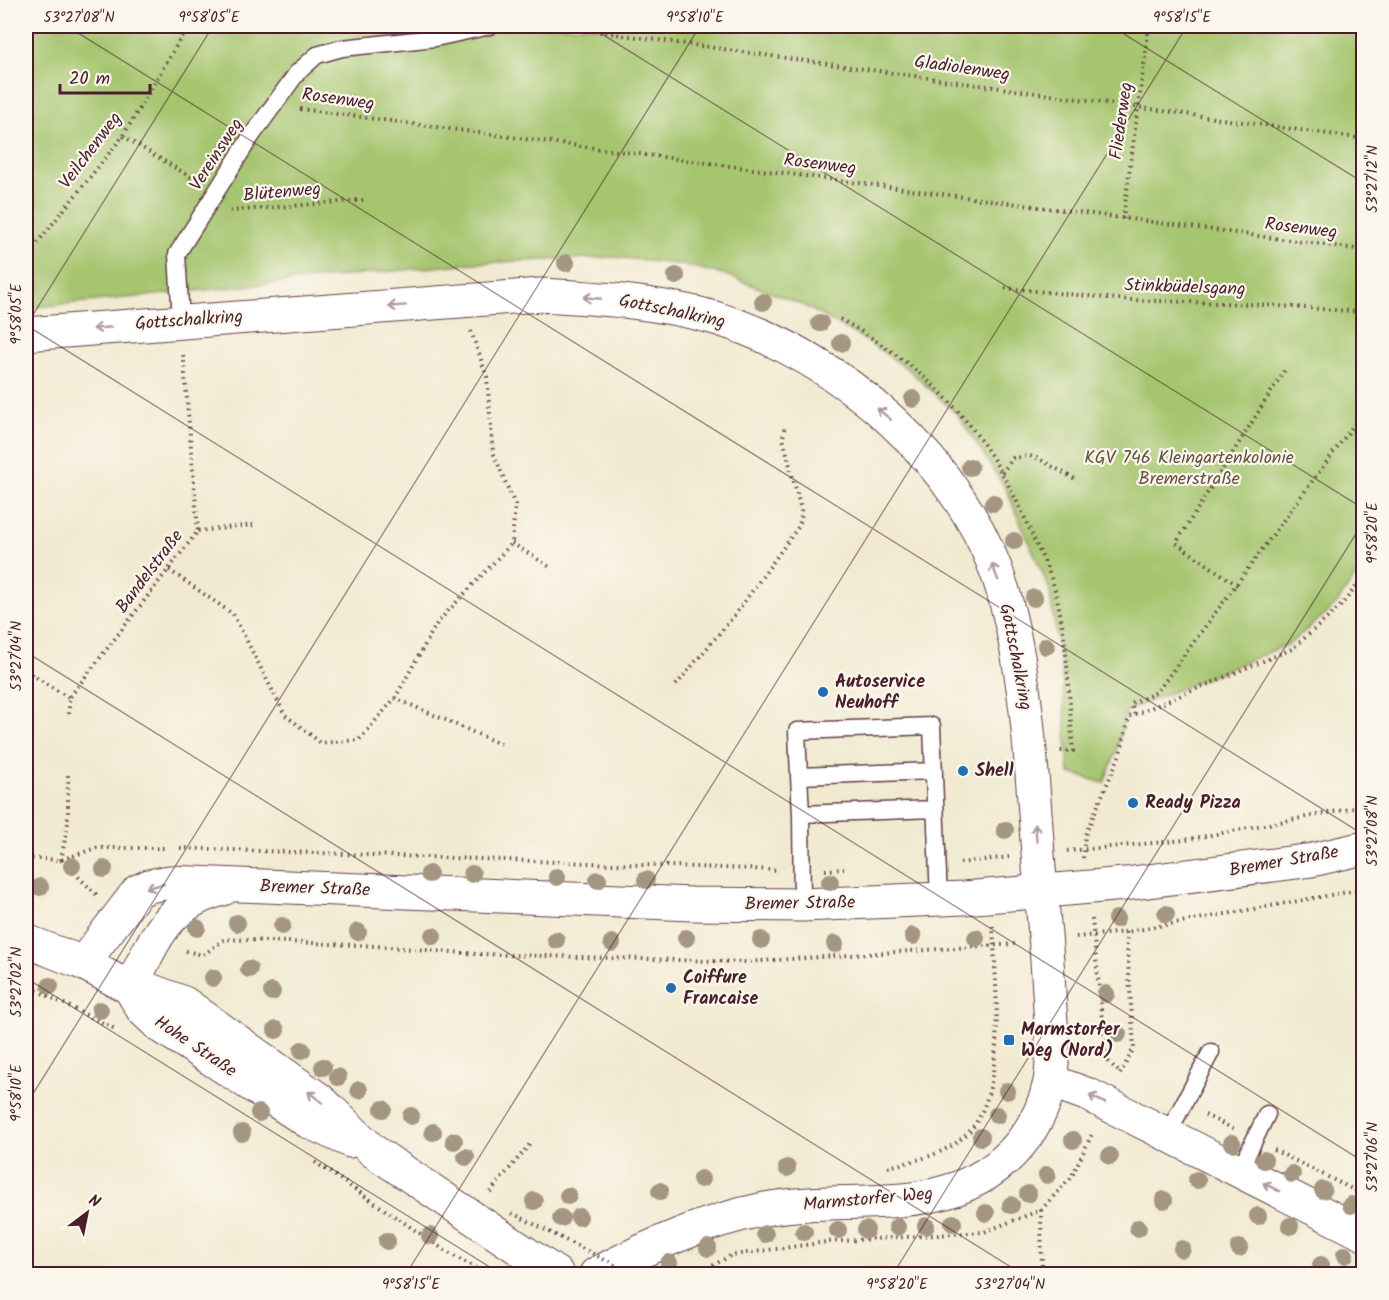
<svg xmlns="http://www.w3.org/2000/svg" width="1389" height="1300" viewBox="0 0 1389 1300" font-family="Kalam,sans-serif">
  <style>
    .green { fill: #a5c56e; stroke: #78724c; stroke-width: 1.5 }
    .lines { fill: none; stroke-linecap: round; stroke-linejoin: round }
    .lane-casing { stroke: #633d44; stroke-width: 19 }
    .street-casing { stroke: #633d44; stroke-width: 35 }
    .secondary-casing { stroke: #633d44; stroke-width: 35 }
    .primary-casing { stroke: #633d44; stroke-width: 35 }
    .path { stroke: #633d44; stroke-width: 4; stroke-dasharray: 1.5 4.5; stroke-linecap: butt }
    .lane { stroke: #fff; stroke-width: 16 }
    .street { stroke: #fff; stroke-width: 33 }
    .secondary { stroke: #fff; stroke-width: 33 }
    .primary { stroke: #fff; stroke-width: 33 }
    .path-bridge { stroke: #633d44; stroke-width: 4; stroke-dasharray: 1.5 4.5; stroke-linecap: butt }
    .tree { fill: #a49681 }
    .oneway { stroke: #ae9aa0 }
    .ticks { fill: none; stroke: #4a1f2b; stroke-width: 1.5; stroke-opacity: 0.45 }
    .poi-dot { fill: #1f6fb2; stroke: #fbf7ec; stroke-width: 2 }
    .labels { text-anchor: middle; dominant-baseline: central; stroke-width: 4.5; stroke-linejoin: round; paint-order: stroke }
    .street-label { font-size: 18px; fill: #4a1f2b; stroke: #fbf7ec }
    .park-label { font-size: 18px; fill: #65513f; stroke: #fbf7ec }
    .poi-label { font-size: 18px; font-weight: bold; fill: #4a1f2b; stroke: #fbf7ec; text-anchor: start }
    .neatline { fill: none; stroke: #4a1f2b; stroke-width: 2 }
    .ticks-label { font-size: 15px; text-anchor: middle; fill: #4a1f2b }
  </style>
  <rect width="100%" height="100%" fill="#fbf7ec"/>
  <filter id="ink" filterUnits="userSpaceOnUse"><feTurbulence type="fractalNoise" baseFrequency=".0167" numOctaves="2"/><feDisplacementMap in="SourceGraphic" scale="12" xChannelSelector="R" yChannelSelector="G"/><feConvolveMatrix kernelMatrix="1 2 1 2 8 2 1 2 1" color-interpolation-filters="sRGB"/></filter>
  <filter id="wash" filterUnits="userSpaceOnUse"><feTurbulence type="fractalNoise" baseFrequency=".008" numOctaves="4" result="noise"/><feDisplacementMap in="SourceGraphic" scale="24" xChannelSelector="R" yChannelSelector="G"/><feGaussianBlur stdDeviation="1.35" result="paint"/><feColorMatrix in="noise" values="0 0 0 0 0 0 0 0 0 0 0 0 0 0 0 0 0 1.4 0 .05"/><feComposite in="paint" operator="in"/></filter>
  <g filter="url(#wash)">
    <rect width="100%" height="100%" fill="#f1ead1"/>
    <path class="green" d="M26,26h1337v538l-27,41 -47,39 -163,67 -10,41 -12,31 -35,-10 -7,-101 -13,-84 -43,-99 -48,-74 -50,-46 -51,-34 -54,-30 -80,-31 -40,-9 -68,-8 -141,6 -448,45z"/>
  </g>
  <g filter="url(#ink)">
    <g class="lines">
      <g class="lane-casing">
        <path id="lane" d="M181,321l-4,-67 73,-116 47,-65 20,-18 25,-7 93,-10 55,-12
          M799,776l-2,-45 135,-5 7,174
          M801,814l-2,-38 135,-5
          M802,905l-1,-91 134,-5
          M1167,1135l44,-83
          M1239,1171l28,-57"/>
      </g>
      <g class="street-casing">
        <path id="street" d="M26,334l514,-39c58,3 119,7 175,23 125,38 250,145 288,273 28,98 29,200 38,300"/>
      </g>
      <g class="secondary-casing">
        <path id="secondary" d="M83,963l55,-72 11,-5 21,-4 522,22 110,1 162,-7 161,-14 187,-24 52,-12
          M130,988c25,-48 36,-85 93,-99
          M1050,1081l39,14 275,139
          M596,1274c55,-29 109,-53 169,-65 84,-16 181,12 247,-56 19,-20 32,-43 38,-71 4,-24 2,-48 0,-73 -2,-39 -5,-78 -9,-118"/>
      </g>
      <g class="primary-casing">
        <path id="primary" d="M26,941l57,22 47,25 17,1 37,14 136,97 53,51 184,123
          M130,988l13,22 16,15 148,96 43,20"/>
      </g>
      <path class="path" d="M558,26l806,113
        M300,109l1064,141
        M123,136l74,45
        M230,211l133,-11
        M1123,219l26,-193
        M26,257l97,-121 65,-110
        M1005,288l124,12 120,4 115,8
        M840,319c96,54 147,112 191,213 7,18 18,37 23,55 14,49 15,113 19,164h-13
        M1002,473l11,-15 17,-2 9,3 36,20
        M198,531l55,-6
        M512,543l38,24
        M169,570l64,44 52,101 36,28 38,-3 36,-42 42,-75 75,-80 3,-38 -22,-53 -6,-75 -16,-46
        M1237,585l-61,-42 110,-175
        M26,671l43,27
        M676,685l58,-69 65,-90 3,-12 -19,-76 2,-14
        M395,698l110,48
        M69,714v-16l129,-167 -15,-180
        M1135,714l-4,-10 26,-12 207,-281
        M180,848l598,22
        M1067,851l118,-11 179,-34
        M26,858l35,2 35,-12h71
        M1083,858l2,-23 35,-81 9,-37 163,-68 47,-41 25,-31
        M61,860l36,35
        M61,860l7,-37v-52
        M960,863l49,-6
        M825,870l19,-1
        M1092,919l14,140 14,14
        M1076,937l50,-5 238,-43
        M186,951l17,4 22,-16 151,7 101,8 269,8 269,-18
        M26,985l91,45
        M1120,1074l14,-26 -8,-116
        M1205,1115l31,15
        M1274,1150l90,45
        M315,1162l135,92 38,20
        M888,1167c26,-6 52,-11 73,-28 49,-36 34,-157 32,-213
        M490,1192l40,-48
        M1041,1210l1,64
        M697,1274l35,-19 95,-13 157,-10 57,-22 31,-34 21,-44"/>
      <use href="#lane" class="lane"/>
      <use href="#street" class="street"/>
      <use href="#secondary" class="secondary"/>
      <use href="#primary" class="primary"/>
      <path class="path-bridge" d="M512,1213l121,61"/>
    </g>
    <g class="tree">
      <circle cx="566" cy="263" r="9"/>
      <circle cx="676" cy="276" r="9"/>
      <circle cx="763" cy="302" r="9"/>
      <circle cx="820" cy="323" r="9"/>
      <circle cx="841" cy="343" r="9"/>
      <circle cx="913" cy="399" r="9"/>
      <circle cx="970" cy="467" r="9"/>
      <circle cx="993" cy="503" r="9"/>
      <circle cx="1014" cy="541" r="9"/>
      <circle cx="1034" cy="598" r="9"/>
      <circle cx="1046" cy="646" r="9"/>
      <circle cx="1005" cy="830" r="9"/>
      <circle cx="72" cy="866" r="9"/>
      <circle cx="104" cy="869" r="9"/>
      <circle cx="429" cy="874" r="9"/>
      <circle cx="472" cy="874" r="9"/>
      <circle cx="557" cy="877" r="9"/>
      <circle cx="598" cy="880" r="9"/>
      <circle cx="646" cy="880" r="9"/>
      <circle cx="830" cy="882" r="9"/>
      <circle cx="40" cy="887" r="9"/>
      <circle cx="1166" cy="914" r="9"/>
      <circle cx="1116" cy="919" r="9"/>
      <circle cx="237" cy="923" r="9"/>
      <circle cx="282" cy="926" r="9"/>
      <circle cx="197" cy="928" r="9"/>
      <circle cx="358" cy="932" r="9"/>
      <circle cx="433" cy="936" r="9"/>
      <circle cx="913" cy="936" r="9"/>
      <circle cx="686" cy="938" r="9"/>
      <circle cx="976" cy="938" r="9"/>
      <circle cx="556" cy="940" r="9"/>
      <circle cx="761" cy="940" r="9"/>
      <circle cx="612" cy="943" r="9"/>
      <circle cx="835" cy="944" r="9"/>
      <circle cx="249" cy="969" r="9"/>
      <circle cx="213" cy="978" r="9"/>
      <circle cx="50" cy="986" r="9"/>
      <circle cx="272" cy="992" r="9"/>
      <circle cx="1106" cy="994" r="9"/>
      <circle cx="100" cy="1010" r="9"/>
      <circle cx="276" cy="1030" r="9"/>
      <circle cx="1118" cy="1034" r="9"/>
      <circle cx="302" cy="1050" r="9"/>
      <circle cx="323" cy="1067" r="9"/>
      <circle cx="338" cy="1077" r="9"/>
      <circle cx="359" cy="1090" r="9"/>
      <circle cx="1007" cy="1091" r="9"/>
      <circle cx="383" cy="1109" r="9"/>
      <circle cx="259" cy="1113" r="9"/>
      <circle cx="997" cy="1115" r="9"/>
      <circle cx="411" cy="1116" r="9"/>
      <circle cx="433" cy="1132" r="9"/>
      <circle cx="242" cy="1133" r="9"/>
      <circle cx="981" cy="1137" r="9"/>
      <circle cx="1073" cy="1140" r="9"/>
      <circle cx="454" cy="1141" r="9"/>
      <circle cx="1232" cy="1143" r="9"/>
      <circle cx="1110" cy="1156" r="9"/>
      <circle cx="466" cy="1157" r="9"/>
      <circle cx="1264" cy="1160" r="9"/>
      <circle cx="787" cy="1168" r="9"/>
      <circle cx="1292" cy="1174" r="9"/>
      <circle cx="1047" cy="1175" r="9"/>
      <circle cx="701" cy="1179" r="9"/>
      <circle cx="1197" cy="1180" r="9"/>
      <circle cx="1323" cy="1190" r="9"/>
      <circle cx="660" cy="1191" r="9"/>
      <circle cx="1028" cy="1194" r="9"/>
      <circle cx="568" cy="1196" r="9"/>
      <circle cx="1164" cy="1200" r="9"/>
      <circle cx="534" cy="1201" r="9"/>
      <circle cx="1011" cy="1205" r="9"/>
      <circle cx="1351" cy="1205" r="9"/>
      <circle cx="986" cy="1213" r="9"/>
      <circle cx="1258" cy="1216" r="9"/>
      <circle cx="579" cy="1217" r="9"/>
      <circle cx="561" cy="1218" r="9"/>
      <circle cx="953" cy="1223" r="9"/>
      <circle cx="926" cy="1226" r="9"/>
      <circle cx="1290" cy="1226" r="9"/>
      <circle cx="897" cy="1227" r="9"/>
      <circle cx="1138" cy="1228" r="9"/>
      <circle cx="838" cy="1230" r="9"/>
      <circle cx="866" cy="1230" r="9"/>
      <circle cx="804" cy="1232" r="9"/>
      <circle cx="765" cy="1234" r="9"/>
      <circle cx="430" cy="1236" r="9"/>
      <circle cx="387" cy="1241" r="9"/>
      <circle cx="708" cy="1248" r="9"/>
      <circle cx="1239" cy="1248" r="9"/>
      <circle cx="1182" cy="1249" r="9"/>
      <circle cx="1345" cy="1255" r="9"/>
      <circle cx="669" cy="1263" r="9"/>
      <circle cx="1321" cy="1265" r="9"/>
    </g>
    <defs><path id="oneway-shaft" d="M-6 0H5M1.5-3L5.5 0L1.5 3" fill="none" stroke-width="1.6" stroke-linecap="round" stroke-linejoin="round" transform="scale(1.5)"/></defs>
    <g class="oneway">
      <use href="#oneway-shaft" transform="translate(592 298) rotate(-175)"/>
      <use href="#oneway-shaft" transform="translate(397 306) rotate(176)"/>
      <use href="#oneway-shaft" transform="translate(102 328) rotate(175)"/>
      <use href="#oneway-shaft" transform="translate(884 414) rotate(-140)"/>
      <use href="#oneway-shaft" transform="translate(995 572) rotate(-111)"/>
      <use href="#oneway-shaft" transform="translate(1036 833) rotate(-94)"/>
      <use href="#oneway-shaft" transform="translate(155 886) rotate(167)"/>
      <use href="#oneway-shaft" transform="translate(315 1097) rotate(-142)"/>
      <use href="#oneway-shaft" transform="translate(1097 1099) rotate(-153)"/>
      <use href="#oneway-shaft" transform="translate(1271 1187) rotate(-153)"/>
    </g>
  </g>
  <path class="ticks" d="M67,26l1297,809M589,26l775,483M1111,26l253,157M26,325l1338,837M26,326l187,-300M26,652l996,622M26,978l475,296M26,1105l674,-1079M406,1274l781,-1248M893,1274l471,-753"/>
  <g class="poi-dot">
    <circle cx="823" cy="692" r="6"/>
    <circle cx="963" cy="771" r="6"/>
    <circle cx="1133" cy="803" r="6"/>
    <circle cx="671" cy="988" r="6"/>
    <rect x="1003" y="1034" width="12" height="12" rx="3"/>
  </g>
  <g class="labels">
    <g class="street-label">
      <text transform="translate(962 69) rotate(8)">Gladiolenweg</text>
      <text transform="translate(338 100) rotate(8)">Rosenweg</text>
      <text transform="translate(1122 121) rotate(-82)">Fliederweg</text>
      <text transform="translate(91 151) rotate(-53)">Veilchenweg</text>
      <text transform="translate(217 155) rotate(-57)">Vereinsweg</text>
      <text transform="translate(820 165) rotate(7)">Rosenweg</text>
      <text transform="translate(282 193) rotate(-5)">Blütenweg</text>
      <text transform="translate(1301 229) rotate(7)">Rosenweg</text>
      <text transform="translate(1185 288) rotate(2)">Stinkbüdelsgang</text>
      <text transform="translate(672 312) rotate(12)">Gottschalkring</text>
      <text transform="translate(189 321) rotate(-4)">Gottschalkring</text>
      <text transform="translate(150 572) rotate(-53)">Bandelstraße</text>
      <text transform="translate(1015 657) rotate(79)">Gottschalkring</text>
      <text transform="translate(1284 862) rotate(-10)">Bremer Straße</text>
      <text transform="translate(315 889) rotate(2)">Bremer Straße</text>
      <text transform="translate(800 904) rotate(-1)">Bremer Straße</text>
      <text transform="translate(195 1047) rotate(34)">Hohe Straße</text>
      <text transform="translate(868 1200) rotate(-5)">Marmstorfer Weg</text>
    </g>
    <g class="park-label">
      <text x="1189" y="458">KGV 746 Kleingartenkolonie<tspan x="1189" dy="21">Bremerstraße</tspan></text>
    </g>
    <g class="poi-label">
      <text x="835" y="682">Autoservice<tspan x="835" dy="21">Neuhoff</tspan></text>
      <text x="975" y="771">Shell</text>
      <text x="1145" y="803">Ready Pizza</text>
      <text x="683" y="978">Coiffure<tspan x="683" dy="21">Francaise</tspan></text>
      <text x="1021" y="1030">Marmstorfer<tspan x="1021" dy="21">Weg (Nord)</tspan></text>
    </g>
  </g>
  <rect width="1389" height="1300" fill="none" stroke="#fbf7ec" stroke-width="66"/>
  <g transform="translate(87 1213) rotate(32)" stroke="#fbf7ec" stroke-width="4.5" paint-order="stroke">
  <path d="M0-4.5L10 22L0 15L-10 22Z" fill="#4a1f2b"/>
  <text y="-9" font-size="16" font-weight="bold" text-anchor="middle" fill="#4a1f2b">N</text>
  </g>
  <path d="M60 84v9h90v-9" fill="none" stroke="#4a1f2b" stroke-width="3"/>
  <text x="69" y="84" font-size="18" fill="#4a1f2b" stroke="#fbf7ec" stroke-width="4.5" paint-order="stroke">20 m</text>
  <rect x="33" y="33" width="1323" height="1234" class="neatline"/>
  <g class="ticks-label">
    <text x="79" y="22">53°27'08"N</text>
    <text x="209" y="22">9°58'05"E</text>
    <text x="695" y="22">9°58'10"E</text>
    <text x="1182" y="22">9°58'15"E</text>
    <text transform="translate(1372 179) rotate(-90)" y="5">53°27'12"N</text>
    <text transform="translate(16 314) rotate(-90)" y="5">9°58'05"E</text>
    <text transform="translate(1372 533) rotate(-90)" y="5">9°58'20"E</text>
    <text transform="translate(16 656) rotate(-90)" y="5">53°27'04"N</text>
    <text transform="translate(1372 831) rotate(-90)" y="5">53°27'08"N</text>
    <text transform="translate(16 982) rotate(-90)" y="5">53°27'02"N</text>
    <text transform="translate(16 1093) rotate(-90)" y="5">9°58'10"E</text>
    <text transform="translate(1372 1157) rotate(-90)" y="5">53°27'06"N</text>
    <text x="411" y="1289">9°58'15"E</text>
    <text x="897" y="1289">9°58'20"E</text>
    <text x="1010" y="1289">53°27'04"N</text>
  </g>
</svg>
